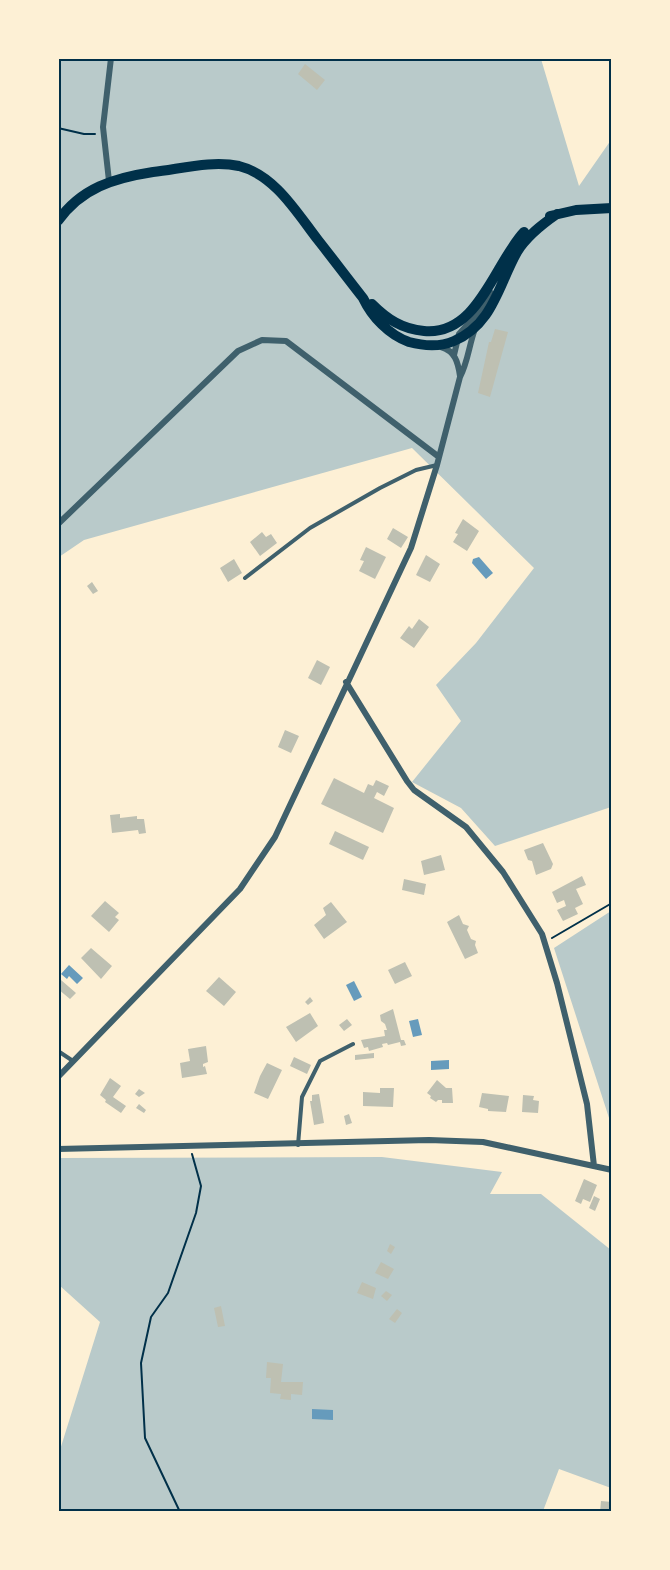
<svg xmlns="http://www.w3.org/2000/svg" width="670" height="1570" viewBox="0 0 670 1570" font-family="'Public Sans',sans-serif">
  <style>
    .green { fill: #b9caca }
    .water { fill: #669bbc }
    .building { fill: #bec0b2 }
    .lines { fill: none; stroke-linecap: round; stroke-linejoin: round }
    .path { stroke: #003049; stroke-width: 2 }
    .service { stroke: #3f606c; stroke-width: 4 }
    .minor { stroke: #3f606c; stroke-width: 6 }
    .secondary { stroke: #003049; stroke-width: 10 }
    .neatline { fill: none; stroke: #003049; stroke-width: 2 }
  </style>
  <rect width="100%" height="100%" fill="#fdf0d5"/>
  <path class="green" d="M58,59h483l38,127 32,-46v667l-116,39 -34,-38 -49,-26 49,-61 -25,-36 40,-42 58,-75 -122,-120 -328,92 -25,17z
    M611,911l1,210h-2l-56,-173z
    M382,1157l120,15 -12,22h51l70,56v238l-52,-19 -16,42h-484v-58l41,-131 -41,-37v-127z"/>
  <path class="water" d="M479,557l14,16 -7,6 -14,-16 1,-4z
    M69,965l14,13 -6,6 -8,-8 -2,3 -6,-5z
    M354,981l8,16 -8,4 -8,-16z
    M418,1019l4,16 -9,2 -4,-16z
    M449,1060v9l-18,1v-9z
    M312,1409l21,1v10l-21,-1z"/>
  <path class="building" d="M305,64l20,16 -8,10 -19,-16z
    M495,329l13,3 -18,65 -12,-4 11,-51h2z
    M463,519l16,12 -12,20 -14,-9 5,-8 -3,-1z
    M393,528l15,9 -7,11 -14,-9z
    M262,532l4,5 5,-3 6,9 -17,13 -10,-14z
    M366,547l20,10 -11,22 -16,-8 5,-10 -4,-1z
    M426,555l14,9 -10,18 -14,-7z
    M234,559l8,14 -14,9 -8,-14z
    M92,582l6,9 -5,3 -6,-8z
    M419,619l10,8 -15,21 -14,-10 9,-12 3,3z
    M317,660l13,7 -9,18 -13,-7z
    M285,730l14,6 -8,17 -13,-6z
    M334,778l30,15 4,-9 5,2 3,-6 13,6 -5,10 -7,-4 -3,6 20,10 -11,25 -62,-29z
    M120,814v4l17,-2v3h7l2,14 -7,1 -1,-4 -26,3 -2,-18z
    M335,831l34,16 -6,13 -34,-16z
    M543,843l10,21 -2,5 -15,6 -4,-14 -4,-1 -4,-10z
    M441,855l4,15 -21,5 -3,-14z
    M582,876l4,9 -10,4 7,15 -8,4 3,6 -15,7 -6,-11 9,-4 -2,-6 -7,3 -5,-11z
    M404,879l22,5 -2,11 -22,-5z
    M105,901l14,12 -4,4 4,3 -10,12 -18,-16z
    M331,902l16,20 -23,17 -10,-14 12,-10 -3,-7z
    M459,915l4,9 6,2 -2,4 4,9 5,2 -1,4 3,8 -13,6 -18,-37z
    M91,948l21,18 -11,13 -20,-21z
    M405,962l7,14 -17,8 -7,-14z
    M219,977l17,15 -12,14 -18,-15z
    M61,980l15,13 -6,6 -12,-10v-6z
    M310,997l3,4 -5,4 -3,-3z
    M393,1009l8,31h3l2,5 -5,1 -1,-4 -12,3 -1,-2 -5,1 1,3 -14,4 -1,-4 -4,1 -3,-8 24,-4 -1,-6h3l-2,-6 -4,-3 -1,-6z
    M310,1013l8,13 -22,16 -10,-15z
    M347,1019l5,6 -8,6 -5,-6z
    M206,1046l2,16 -5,2v3l2,-1 2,8 -25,4 -2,-15 10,-2 -2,-12z
    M374,1053v5l-19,2v-5z
    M294,1057l17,8 -4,9 -17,-8z
    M267,1063l15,7 -14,29 -14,-6 6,-17z
    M110,1078l11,8 -8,11 13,9 -5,7 -16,-11 1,-2 -6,-5z
    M437,1080l9,8h6l1,15h-11v-3h-4l-2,2 -6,-4 1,-2 -4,-3z
    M380,1088h14l-1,19 -30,-1v-14l17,1z
    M139,1089l6,4 -6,4 -4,-3z
    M482,1093l27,3 -3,16 -18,-1v-2l-9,-2z
    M319,1094l5,29 -10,2 -4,-24h2v-6z
    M523,1095l11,1 -1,4 6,1 -1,12 -16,-1z
    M139,1104l7,6 -2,3 -8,-5z
    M349,1114l3,9 -6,2 -2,-9z
    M584,1179l13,6 -7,17 -7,-3 -2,5 -6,-3z
    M594,1196l6,3 -5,12 -6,-3z
    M390,1244l5,3 -4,7 -4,-3z
    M381,1262l13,7 -6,10 -13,-6z
    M362,1282l14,6 -3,11 -16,-6z
    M386,1291l6,4 -5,6 -6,-5z
    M221,1306l4,20 -7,1 -4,-19z
    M397,1309l5,4 -7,10 -6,-4z
    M267,1362l16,2 -2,18h22l-1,13 -11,-1v6l-11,-1 1,-5 -11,-1 1,-15h-5z
    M601,1501l11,1v10h-12z"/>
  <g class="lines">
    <path class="path" d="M58,128l26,6h11
      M552,938l60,-35
      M180,1512l-35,-74 -4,-75 10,-46 17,-24 28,-80 5,-27 -9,-32"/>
    <path class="service" d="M245,578l65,-50 70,-40 36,-18 21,-5
      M58,1051l15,10
      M298,1145l4,-48 18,-36 33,-17"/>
    <path class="minor" d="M109,181l-6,-54 8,-69
      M441,347c14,4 17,15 19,29
      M454,355l5,-21 24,-27 7,-15
      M58,524l180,-173 24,-11 24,1 153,116
      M346,682l61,99 7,9 52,37 37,45 39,62 15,49 30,121 7,62
      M58,1077l182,-188 35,-52 136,-289 26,-83 23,-88c8,-15 9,-32 15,-48
      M58,1149l371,-9 54,2 129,28"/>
    <path class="secondary" d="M550,216l26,-6 36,-2
      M58,221c23,-33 56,-43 95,-49 27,-3 59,-12 86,-6 36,9 58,47 79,74 15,19 30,39 45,58 9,19 26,37 46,44 15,4 31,5 45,-1 39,-17 44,-55 63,-89 10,-16 24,-27 40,-38
      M372,304c15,15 30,25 52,27 54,5 70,-67 100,-99"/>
  </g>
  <rect width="670" height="1570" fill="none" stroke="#fdf0d5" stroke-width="120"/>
  <rect x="60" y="60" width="550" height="1450" class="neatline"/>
</svg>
